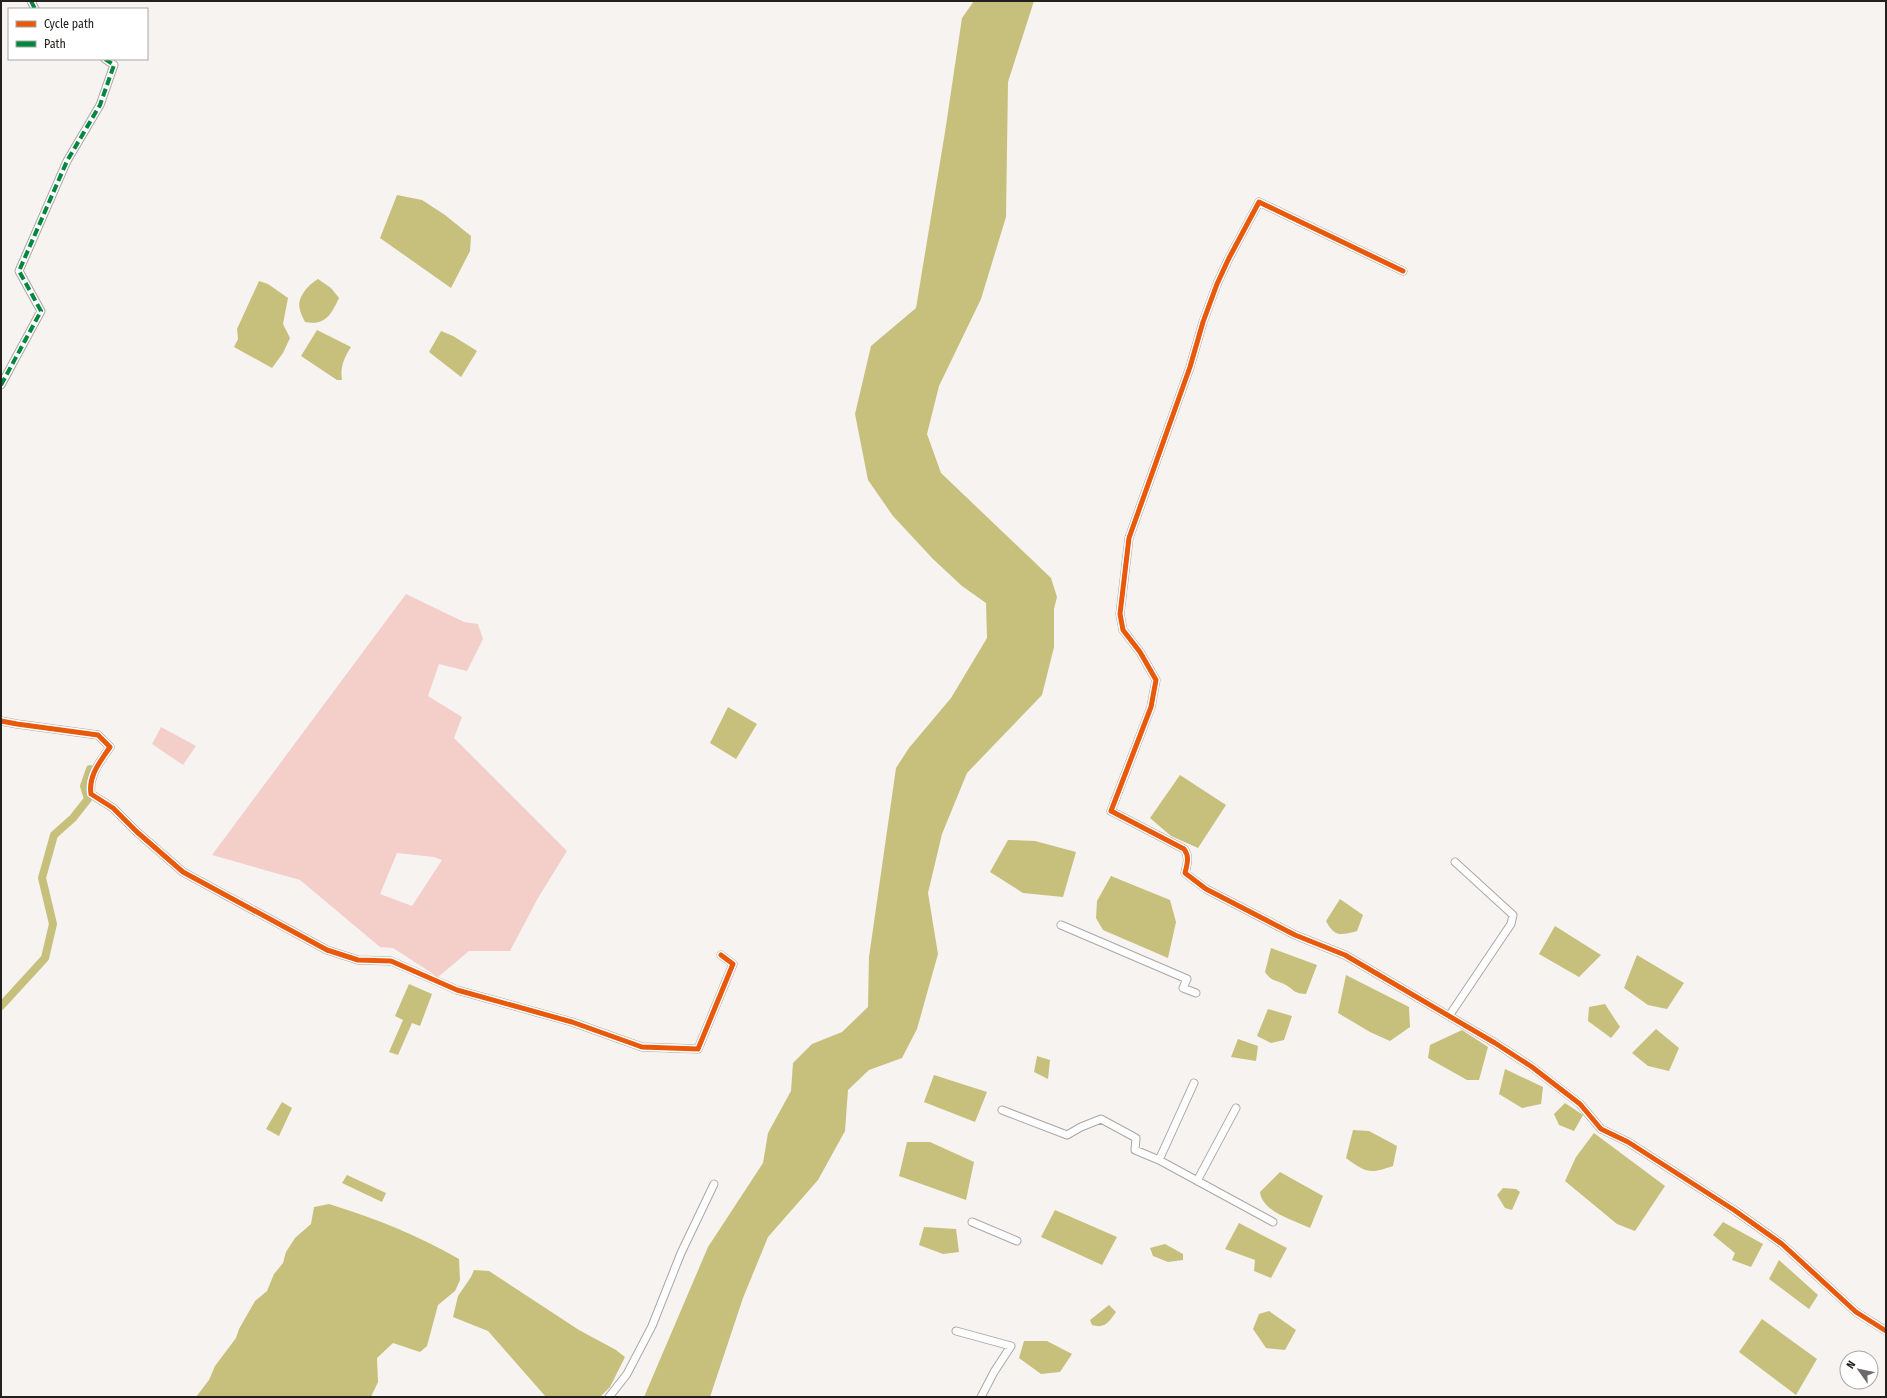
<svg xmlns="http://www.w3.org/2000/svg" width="1887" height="1398" viewBox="0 0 1887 1398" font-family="'Fira Sans Condensed',sans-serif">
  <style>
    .green { fill: #f4cfca; fill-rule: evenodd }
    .water { fill: #c7c07c }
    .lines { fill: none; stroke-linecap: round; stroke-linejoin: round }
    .canal { stroke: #c7c07c; stroke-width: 8 }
    .minor-casing { stroke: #aaa8a5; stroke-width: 9 }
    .minor { stroke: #fefdfd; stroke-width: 7 }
    .quiet { stroke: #00873e; stroke-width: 4; stroke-dasharray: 8 4; stroke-linecap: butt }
    .cycleway-casing { stroke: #fff; stroke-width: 8 }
    .cycleway { stroke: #e8590c; stroke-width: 5 }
  </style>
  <rect width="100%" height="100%" fill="#f6f3f0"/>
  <path class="green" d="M406,594l58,28 14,2 5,15 -16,32 -28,-7 -11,32 34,21 -8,21 113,113 -29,47 -28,53h-41l-31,26 -45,-29 -13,-1 -80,-67 -88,-25zM397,853l37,4 8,3 -30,46 -32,-12z
    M161,727l35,19 -13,19 -31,-21z"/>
  <path class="water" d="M974,1h60l-26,81 -2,135 -25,82 -42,87 -12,48 14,39 110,105 6,19 -3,12v38l-12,48 -75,78 -25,61 -14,59 10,61 -21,75 -15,29 -33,12 -21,20 -3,41 -27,49 -50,57 -25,61 -33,99h-66l64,-150 55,-84 5,-30 23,-42 2,-28 19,-19 30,-12 26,-25 1,-50 27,-189 13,-20 42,-50 36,-60 -1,-35 -24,-17 -29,-27 -40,-43 -25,-36 -13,-66 16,-68 45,-38 29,-176 17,-114z
    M397,195l25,5 23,15 26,21 -1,15 -19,37 -71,-50z
    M318,279l13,9 8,10c-8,17 -14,28 -34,24 -2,-4 -4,-8 -5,-12 -4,-12 9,-26 18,-31z
    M259,281l9,3 20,14 -5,26 7,14 -7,15 -11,15 -38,-21 4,-8 -1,-10z
    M317,330l34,17c-7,11 -11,20 -9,33h-5l-36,-24z
    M441,331l12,5 24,15 -16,26 -32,-25z
    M728,707l29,17 -21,35 -26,-16z
    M1180,775l46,30 -28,43 -27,-12 -21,-18z
    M1008,840l27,1 41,11 -13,45 -40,-4 -33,-21z
    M1111,876l59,24 6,22 -8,36 -65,-28 -7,-12 1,-17z
    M1340,899l23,16 -6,16c-16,4 -22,7 -31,-10z
    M1555,926l46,29 -22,22 -40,-23z
    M1271,948l46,17 -11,29c-14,-1 -12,-5 -22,-10 -9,-4 -13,-3 -19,-12z
    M1637,955l47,28 -17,26 -19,-4 -24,-17z
    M1346,975l63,32 1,20 -20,14 -20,-9 -32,-19z
    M409,984l23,10 -12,32 -8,-3 -14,32 -9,-3 14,-32 -8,-4z
    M1605,1004l15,23 -9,11 -23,-17 1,-14z
    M1268,1009l24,7 -8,24 -13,3 -14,-7z
    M1656,1029l23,19 -10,23 -21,-5 -16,-13z
    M1462,1030l26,17 -9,33h-12l-39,-22 2,-13z
    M1238,1039l20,7 -2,15 -25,-4z
    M1037,1056l13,4 -2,19 -14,-7z
    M1505,1069l38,18 -2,17 -19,4 -23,-14z
    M934,1075l53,17 -12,30 -51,-20z
    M282,1102l10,6 -13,28 -13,-7z
    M1565,1103l18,12 -9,16 -15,-6 -5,-11z
    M1353,1130l16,1 28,15 -4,20c-23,8 -27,7 -47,-8z
    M1594,1133l71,53 -30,45 -18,-7 -52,-43 11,-24z
    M907,1142h23l44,20 -8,38 -67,-24z
    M1280,1172l43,24 -13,32c-16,-8 -48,-16 -50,-36z
    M347,1175l39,18 -4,9 -40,-19z
    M1503,1188l13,1 4,3 -8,18 -7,-2 -8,-13z
    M329,1204c46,14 88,31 130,55l1,21 -5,11 -17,14 -11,41 -7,6 -27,-9 -16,15 1,24 -7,15h-175l13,-17 6,-14 21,-28 3,-9 16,-28 12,-10 7,-17 9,-11 3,-11 9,-14 16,-14 3,-17z
    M1055,1210l62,27 -15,28 -61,-28z
    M1723,1222l40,22 -12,23 -19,-7 3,-7 -22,-18z
    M1239,1223l48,25 -16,30 -17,-7 1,-11 -30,-11z
    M924,1227l32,2 3,23 -16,2 -24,-9z
    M1165,1244l18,10v6l-15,2 -15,-6 -3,-8z
    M1779,1260l39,35 -9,14 -40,-30z
    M474,1270l15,1 90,59 37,20 9,7 -15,30 -10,10h-54l-58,-66 -35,-14 5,-21 13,-19z
    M1109,1305l7,7c-7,10 -11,17 -24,13l-2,-5z
    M1269,1311l27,19 -11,20 -19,-2 -13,-19 6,-15z
    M1762,1319l55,40 -21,36 -57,-43z
    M1024,1341h23l25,13 -12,18 -19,2 -22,-16z"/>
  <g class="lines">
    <path class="canal" d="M1,1006l44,-48 8,-34 -11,-46 12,-43 19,-17 15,-19 -4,-13 6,-17"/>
    <g class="minor-casing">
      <path id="minor" d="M31,1l4,8
        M1403,271l-144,-69 -30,56 -12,26 -14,38 -13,45 -61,171 -9,76 3,16 17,22 16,28 -5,27 -40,104 73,38c6,8 3,15 1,24l21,16 89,46 50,20 150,88 37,24 48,37 21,25 27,13 106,68 48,34 74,68 30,19
        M1,385l40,-74 -22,-40 48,-110 33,-56 14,-40 -9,-6
        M1,721l16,3 81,11 12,12c-10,15 -22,29 -19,47l22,14 24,24 46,40 144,78 31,10 33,1 66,29 115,32 70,25 56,2 35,-85 -12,-9
        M1061,925l126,54 -4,9 13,5
        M1449,1016l62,-92 2,-9 -58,-53
        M1002,1110l65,25 14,-8 20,-8 35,19 -1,12 24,10 35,-77
        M1159,1160l114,62
        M1197,1181l39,-73
        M972,1222l45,19
        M956,1331l55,15 -17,26 -13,25
        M609,1397l18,-23 25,-48 29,-73 33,-69"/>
    </g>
    <use href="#minor" class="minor"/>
    <path class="quiet" d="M31,1l4,8
      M1,385l40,-74 -22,-40 48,-110 33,-56 14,-40 -9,-6"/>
    <g class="cycleway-casing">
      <path id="cycleway" d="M1403,271l-144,-69 -30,56 -12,26 -14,38 -13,45 -61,171 -9,76 3,16 17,22 16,28 -5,27 -40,104 73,38c6,8 3,15 1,24l21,16 89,46 50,20 150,88 37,24 48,37 21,25 27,13 106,68 48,34 74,68 30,19
        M1,721l16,3 81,11 12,12c-10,15 -22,29 -19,47l22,14 24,24 46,40 144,78 31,10 33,1 66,29 115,32 70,25 56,2 35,-85 -12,-9"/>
    </g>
    <use href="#cycleway" class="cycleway"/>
  </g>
  <rect width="1887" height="1398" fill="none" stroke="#23201e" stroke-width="4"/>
  <rect x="8" y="8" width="140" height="52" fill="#ffffff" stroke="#a7a6a5"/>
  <rect x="16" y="21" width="20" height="6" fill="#e8590c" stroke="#a7a6a5"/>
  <text x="44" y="28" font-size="12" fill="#23201e">Cycle path</text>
  <rect x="16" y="41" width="20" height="6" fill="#00873e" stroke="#a7a6a5"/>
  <text x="44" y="48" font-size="12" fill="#23201e">Path</text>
  <g transform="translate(1859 1370) rotate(303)"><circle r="19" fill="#ffffff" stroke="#a7a6a5"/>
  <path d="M0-3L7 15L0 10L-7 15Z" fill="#6d6a68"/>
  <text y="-6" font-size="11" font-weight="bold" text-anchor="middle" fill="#23201e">N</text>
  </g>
</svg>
